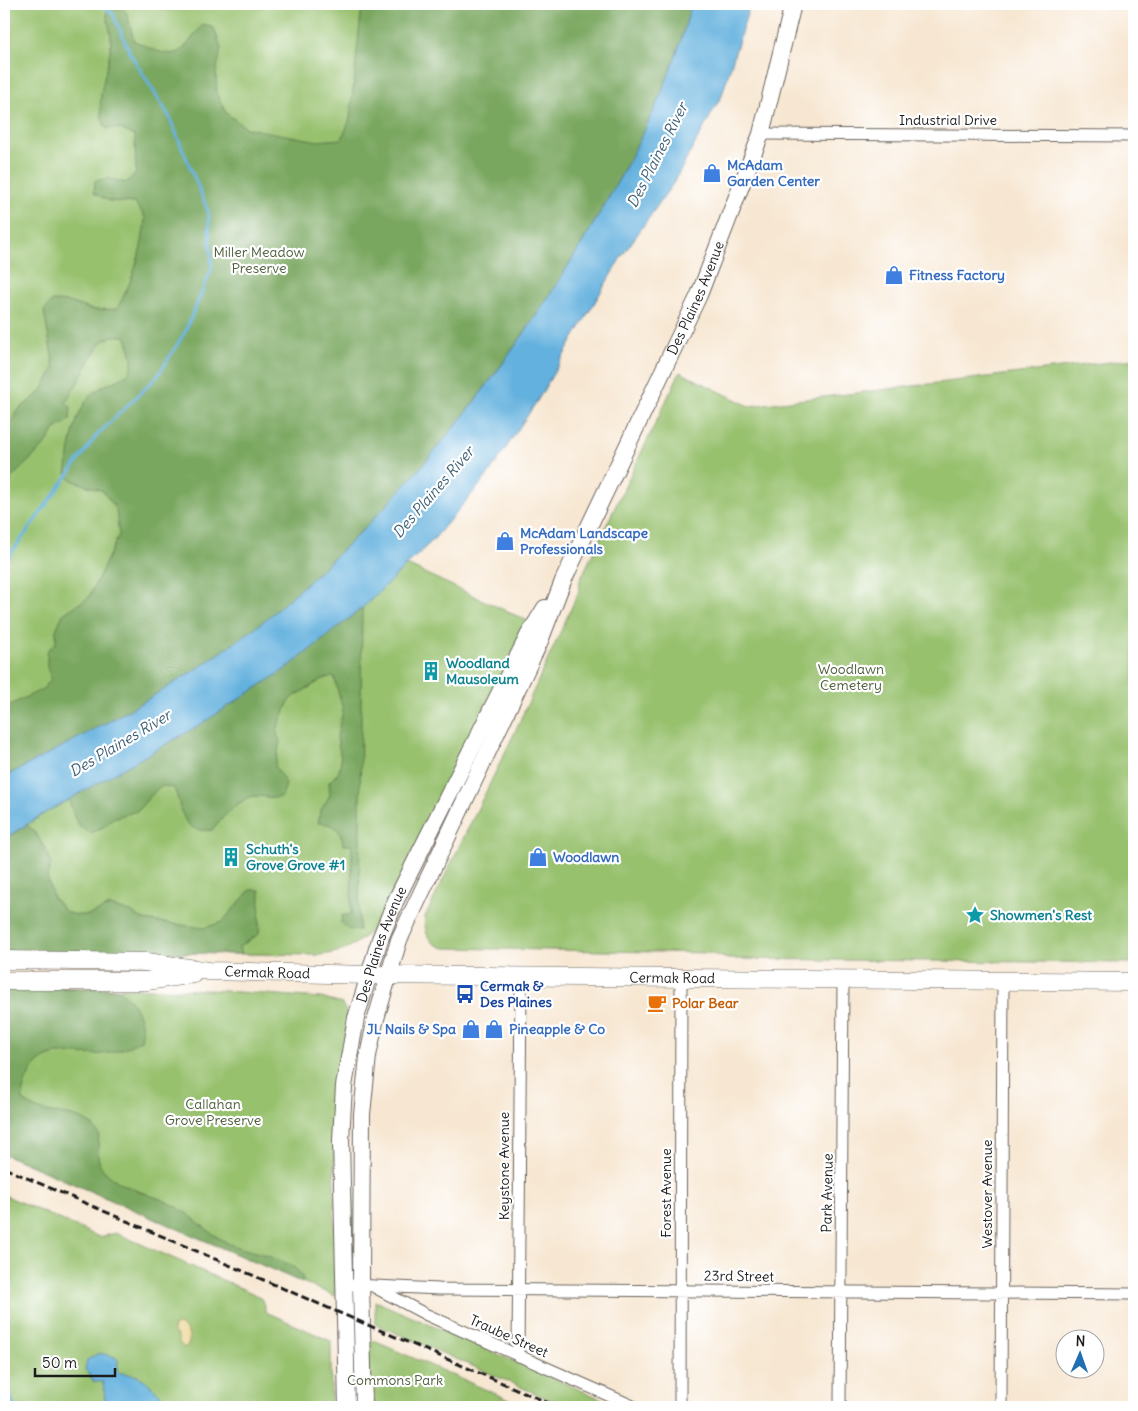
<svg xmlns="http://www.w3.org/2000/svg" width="1138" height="1411" viewBox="0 0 1138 1411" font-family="Delius,sans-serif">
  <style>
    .green { fill: #98c16e; stroke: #5a6e45 }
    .forest { fill: #7aa761; stroke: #4b623e }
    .sand { fill: #eeda9e; stroke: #857b5d }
    .water { fill: #64b1de; stroke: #40667d }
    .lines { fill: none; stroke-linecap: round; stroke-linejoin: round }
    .stream { stroke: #64b1de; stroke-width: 3 }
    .street-casing { stroke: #69635c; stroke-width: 13 }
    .secondary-casing { stroke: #69635c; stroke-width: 18 }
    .primary-casing { stroke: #69635c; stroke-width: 19 }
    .street { stroke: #fff; stroke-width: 11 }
    .secondary { stroke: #fff; stroke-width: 16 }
    .primary { stroke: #fff; stroke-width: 18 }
    .rail { stroke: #1c1c1c; stroke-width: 3; stroke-dasharray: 8 4; stroke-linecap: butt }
    .labels { text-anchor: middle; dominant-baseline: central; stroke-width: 4.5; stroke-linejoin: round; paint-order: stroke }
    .street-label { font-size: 14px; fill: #1c1c1c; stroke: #fff }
    .shop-label { font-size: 14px; font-weight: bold; fill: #366cbe; stroke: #fff; text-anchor: start }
    .park-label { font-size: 14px; fill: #4e5e3d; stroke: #fff }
    .culture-label { font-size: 14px; font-weight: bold; fill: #0d838f; stroke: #fff; text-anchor: start }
    .transit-label { font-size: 14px; font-weight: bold; fill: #164399; stroke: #fff; text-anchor: start }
    .food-label { font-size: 14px; font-weight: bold; fill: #c56008; stroke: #fff; text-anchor: start }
    .water-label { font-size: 15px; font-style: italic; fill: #3c5f73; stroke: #fff }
  </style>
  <rect width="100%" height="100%" fill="#fff"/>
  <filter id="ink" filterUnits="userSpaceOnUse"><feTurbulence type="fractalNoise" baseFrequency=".02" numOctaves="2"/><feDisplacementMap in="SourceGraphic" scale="10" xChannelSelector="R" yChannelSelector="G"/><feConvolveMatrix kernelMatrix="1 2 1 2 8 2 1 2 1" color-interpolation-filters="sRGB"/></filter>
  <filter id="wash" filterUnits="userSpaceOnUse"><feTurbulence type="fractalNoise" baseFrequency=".0096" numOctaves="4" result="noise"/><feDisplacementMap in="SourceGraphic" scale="20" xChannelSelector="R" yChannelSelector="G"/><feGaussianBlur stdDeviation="1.12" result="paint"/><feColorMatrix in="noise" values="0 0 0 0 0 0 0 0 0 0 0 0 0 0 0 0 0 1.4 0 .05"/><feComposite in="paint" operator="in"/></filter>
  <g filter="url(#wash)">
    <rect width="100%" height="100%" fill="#f7e7d2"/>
    <path class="green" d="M4,4h687l-597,727 -90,46z
      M1134,359v604l-406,-4 -19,-6 -264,-5c-16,-3 -21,-15 -20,-31l88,-181 66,-145 1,-11 100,-208 69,34z
      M407,565l121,56 -149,301c-18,20 -33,31 -60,33l-315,-4v-112l41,-26 153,-87 164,-118z
      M48,987l162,3 111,8 21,6 4,7 1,10 -13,109 1,166 -331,-142v-165z
      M347,1176l6,1v99l-2,-1z
      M4,1195l95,42 17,-4 145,64 5,15 65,29v66h-327z
      M375,1301l245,106h-53l-192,-83z
      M367,1338l159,69h-157z"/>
    <path class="forest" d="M109,4h9l9,9 7,28c14,5 35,20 49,8 7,-7 13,-17 20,-24l11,3 7,20 -5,26 1,20 9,19 20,15 72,13 24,-2 8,-20 12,-115h329c-18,76 -55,147 -94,214 -80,137 -177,266 -296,370 -16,14 -32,30 -49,42 -77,58 -163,103 -248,147v-69l39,-19 8,-10 -4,-12v-16l9,-8v-13l7,-16 26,-17 30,-62 -3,-26 -13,-18 -32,-11 -5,-6c4,-24 6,-50 19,-71 20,-33 64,-11 40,-67h-13l-12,7 -34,60 5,4 -1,13 -15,9 -9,15 -42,41v-49l13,-25 24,-19 13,-24 -10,-57 8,-10 17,1 24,8 24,-1c16,-30 26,-58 28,-92l-10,-14 -26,-2 -15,-8 1,-12 13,-3 18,5 10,-10 -1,-37 -15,-7 -14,-1c-15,-27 5,-61 5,-89 0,-14 -8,-22 -2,-35z
      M362,608l-3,323 -12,-2 -6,-6 1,-8h9l1,-70h-9c-1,-16 -10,-22 -25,-22l3,-13 9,-15 -1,-13 10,-10 2,-13 -4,-22 6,-27 -9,-34 -11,3 -33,20 -12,28 -1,7 3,7 -5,25 11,18 -4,12c-10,5 -17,-1 -27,0 -15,2 -34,23 -43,34 -32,4 -29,-21 -38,-42l-11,-2 -5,2 -21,23 -24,7 -8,8 -14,7c-16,-6 -18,-18 -22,-34l129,-73z
      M27,825l8,7 13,22 3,10 -4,13 6,21 13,14 10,3h13l21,-9 21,6 13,8 60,8 18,-6 28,-32h10l-1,44 -20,13 2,7 -237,-3v-112z
      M13,988l105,1c15,11 28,31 23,51 -12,7 -26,13 -40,14 -28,3 -57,-10 -72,21 -5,10 -7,15 -6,25 20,19 46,9 66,23 4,2 7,8 10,12 -1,10 -3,25 3,33 14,20 55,27 75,39 21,12 36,32 60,40 16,5 68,15 66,36l-299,-129v-161z"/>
    <path class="sand" d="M178,1325c9,3 12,9 11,18l-4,5 -5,-4 -2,-7 -5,-6 1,-5z"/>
    <path class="water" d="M691,4h59l-28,91 -48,87 -54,77 -81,139 -51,77 -55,65 -71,68 -75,60 -89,58 -153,87 -41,26v-62c85,-44 171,-89 248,-147 17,-12 33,-28 49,-42 119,-104 216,-233 296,-370 39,-67 76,-138 94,-214z
      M99,1353l16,4 3,3 -1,12 21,4 8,5 27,26h-67l-3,-25h-9l-9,-13 2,-9z
      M4,1384l5,5 6,18h-11z"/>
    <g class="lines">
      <path class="stream" d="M4,563l93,-128 60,-58 28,-45 27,-64 -4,-57 -39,-95 -38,-61 -18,-41 -12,-10"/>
    </g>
  </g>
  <g filter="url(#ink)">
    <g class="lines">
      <g class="street-casing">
        <path id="street" d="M761,134l373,2
          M354,1285l85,4 695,5
          M376,1288l51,27 208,92
          M518,1356l3,-379
          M680,1407l1,-429
          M840,1407l3,-427
          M1001,1407l2,-425"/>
      </g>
      <g class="secondary-casing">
        <g id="secondary">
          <path id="s1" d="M347,1407l-6,-267 3,-54 12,-68 24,-79 16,-39 132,-264 17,-28"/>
          <path id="s2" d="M364,1407l-3,-122 1,-171 6,-58 7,-34 24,-82 141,-299 23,-60 136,-286 62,-161 32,-130"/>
        </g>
      </g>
      <g class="primary-casing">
        <g id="primary">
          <path id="s3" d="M4,960l143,2 62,9 160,4 765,7"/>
          <path d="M4,981h143l46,-7"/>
        </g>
      </g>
      <use href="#street" class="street"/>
      <use href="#secondary" class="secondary"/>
      <use href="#primary" class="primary"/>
      <path class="rail" d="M4,1168l554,239"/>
    </g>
  </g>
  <defs>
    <g id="shop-bare" transform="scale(1.5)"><path d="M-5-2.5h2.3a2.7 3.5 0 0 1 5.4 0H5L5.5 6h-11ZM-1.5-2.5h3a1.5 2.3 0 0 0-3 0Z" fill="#3f7fe0" stroke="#fff" stroke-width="2.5" paint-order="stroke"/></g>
    <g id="building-bare" transform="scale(1.5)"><path d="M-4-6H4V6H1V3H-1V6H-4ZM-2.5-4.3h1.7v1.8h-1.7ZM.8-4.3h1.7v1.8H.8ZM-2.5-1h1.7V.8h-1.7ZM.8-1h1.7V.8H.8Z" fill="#0f9aa8" stroke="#fff" stroke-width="2.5" paint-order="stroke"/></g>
    <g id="sight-bare" transform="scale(1.5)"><path d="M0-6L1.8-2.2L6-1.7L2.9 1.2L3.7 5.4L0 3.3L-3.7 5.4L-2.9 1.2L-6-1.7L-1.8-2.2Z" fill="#0f9aa8" stroke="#fff" stroke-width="2.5" paint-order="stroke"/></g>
    <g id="bus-bare" transform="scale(1.5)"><path d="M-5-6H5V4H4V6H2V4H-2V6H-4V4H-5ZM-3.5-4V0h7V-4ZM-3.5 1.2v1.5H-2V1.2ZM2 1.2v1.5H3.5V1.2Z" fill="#1a4fb4" stroke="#fff" stroke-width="2.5" paint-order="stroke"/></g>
    <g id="cafe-bare" transform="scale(1.5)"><path d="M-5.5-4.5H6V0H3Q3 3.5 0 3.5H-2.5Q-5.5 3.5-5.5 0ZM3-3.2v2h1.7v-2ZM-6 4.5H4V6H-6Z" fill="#e8710a" stroke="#fff" stroke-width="2.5" paint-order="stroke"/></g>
  </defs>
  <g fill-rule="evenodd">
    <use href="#shop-bare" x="712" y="173"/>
    <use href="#shop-bare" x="894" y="275"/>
    <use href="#shop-bare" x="505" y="541"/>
    <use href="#building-bare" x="431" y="671"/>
    <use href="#building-bare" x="231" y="857"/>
    <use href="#shop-bare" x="538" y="857"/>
    <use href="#sight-bare" x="975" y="915"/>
    <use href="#bus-bare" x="465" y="994"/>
    <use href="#cafe-bare" x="657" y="1003"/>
    <use href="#shop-bare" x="471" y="1029"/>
    <use href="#shop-bare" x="494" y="1029"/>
  </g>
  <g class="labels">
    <g class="street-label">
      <text x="948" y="120">Industrial Drive</text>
      <text stroke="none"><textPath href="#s2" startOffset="1179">Des Plaines Avenue</textPath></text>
      <text stroke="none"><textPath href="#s1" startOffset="468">Des Plaines Avenue</textPath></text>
      <text stroke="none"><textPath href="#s3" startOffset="264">Cermak Road</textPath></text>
      <text stroke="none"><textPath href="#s3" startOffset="669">Cermak Road</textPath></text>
      <text transform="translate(504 1166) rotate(-90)">Keystone Avenue</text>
      <text transform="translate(666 1193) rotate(-90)">Forest Avenue</text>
      <text transform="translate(827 1193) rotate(-89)">Park Avenue</text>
      <text transform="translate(987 1194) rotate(-90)">Westover Avenue</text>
      <text transform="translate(739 1276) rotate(1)">23rd Street</text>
      <text transform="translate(509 1336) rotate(24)">Traube Street</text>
    </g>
    <g class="shop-label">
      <text x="727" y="165">McAdam<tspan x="727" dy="16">Garden Center</tspan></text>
      <text x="909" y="275">Fitness Factory</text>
      <text x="520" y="533">McAdam Landscape<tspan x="520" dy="16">Professionals</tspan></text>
      <text x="553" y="857">Woodlawn</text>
      <text x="456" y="1029" text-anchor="end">JL Nails &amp; Spa</text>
      <text x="509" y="1029">Pineapple &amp; Co</text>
    </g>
    <g class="park-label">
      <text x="259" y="252">Miller Meadow<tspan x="259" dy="16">Preserve</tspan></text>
      <text x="851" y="669">Woodlawn<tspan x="851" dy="16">Cemetery</tspan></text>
      <text x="213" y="1104">Callahan<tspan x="213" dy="16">Grove Preserve</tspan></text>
      <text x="395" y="1380">Commons Park</text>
    </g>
    <g class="culture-label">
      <text x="446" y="663">Woodland<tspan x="446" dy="16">Mausoleum</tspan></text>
      <text x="246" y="849">Schuth's<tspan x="246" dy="16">Grove Grove #1</tspan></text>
      <text x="990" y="915">Showmen's Rest</text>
    </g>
    <g class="transit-label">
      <text x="480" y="986">Cermak &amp;<tspan x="480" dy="16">Des Plaines</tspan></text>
    </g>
    <g class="food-label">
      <text x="672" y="1003">Polar Bear</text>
    </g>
    <g class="water-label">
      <text transform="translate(657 155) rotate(-63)">Des Plaines River</text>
      <text transform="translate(433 492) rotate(-49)">Des Plaines River</text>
      <text transform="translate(120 743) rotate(-31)">Des Plaines River</text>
    </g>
  </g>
  <rect width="1138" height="1411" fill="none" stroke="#fff" stroke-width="20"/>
  <g transform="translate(1080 1354) rotate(2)"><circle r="24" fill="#ffffff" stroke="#a4a4a4"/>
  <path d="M0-4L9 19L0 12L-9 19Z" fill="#1f6fb2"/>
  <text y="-8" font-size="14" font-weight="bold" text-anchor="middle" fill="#1c1c1c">N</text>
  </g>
  <path d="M35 1368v8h80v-8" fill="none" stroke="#1c1c1c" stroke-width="2.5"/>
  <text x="42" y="1368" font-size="15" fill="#1c1c1c" stroke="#ffffff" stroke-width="4" paint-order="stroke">50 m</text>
</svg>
